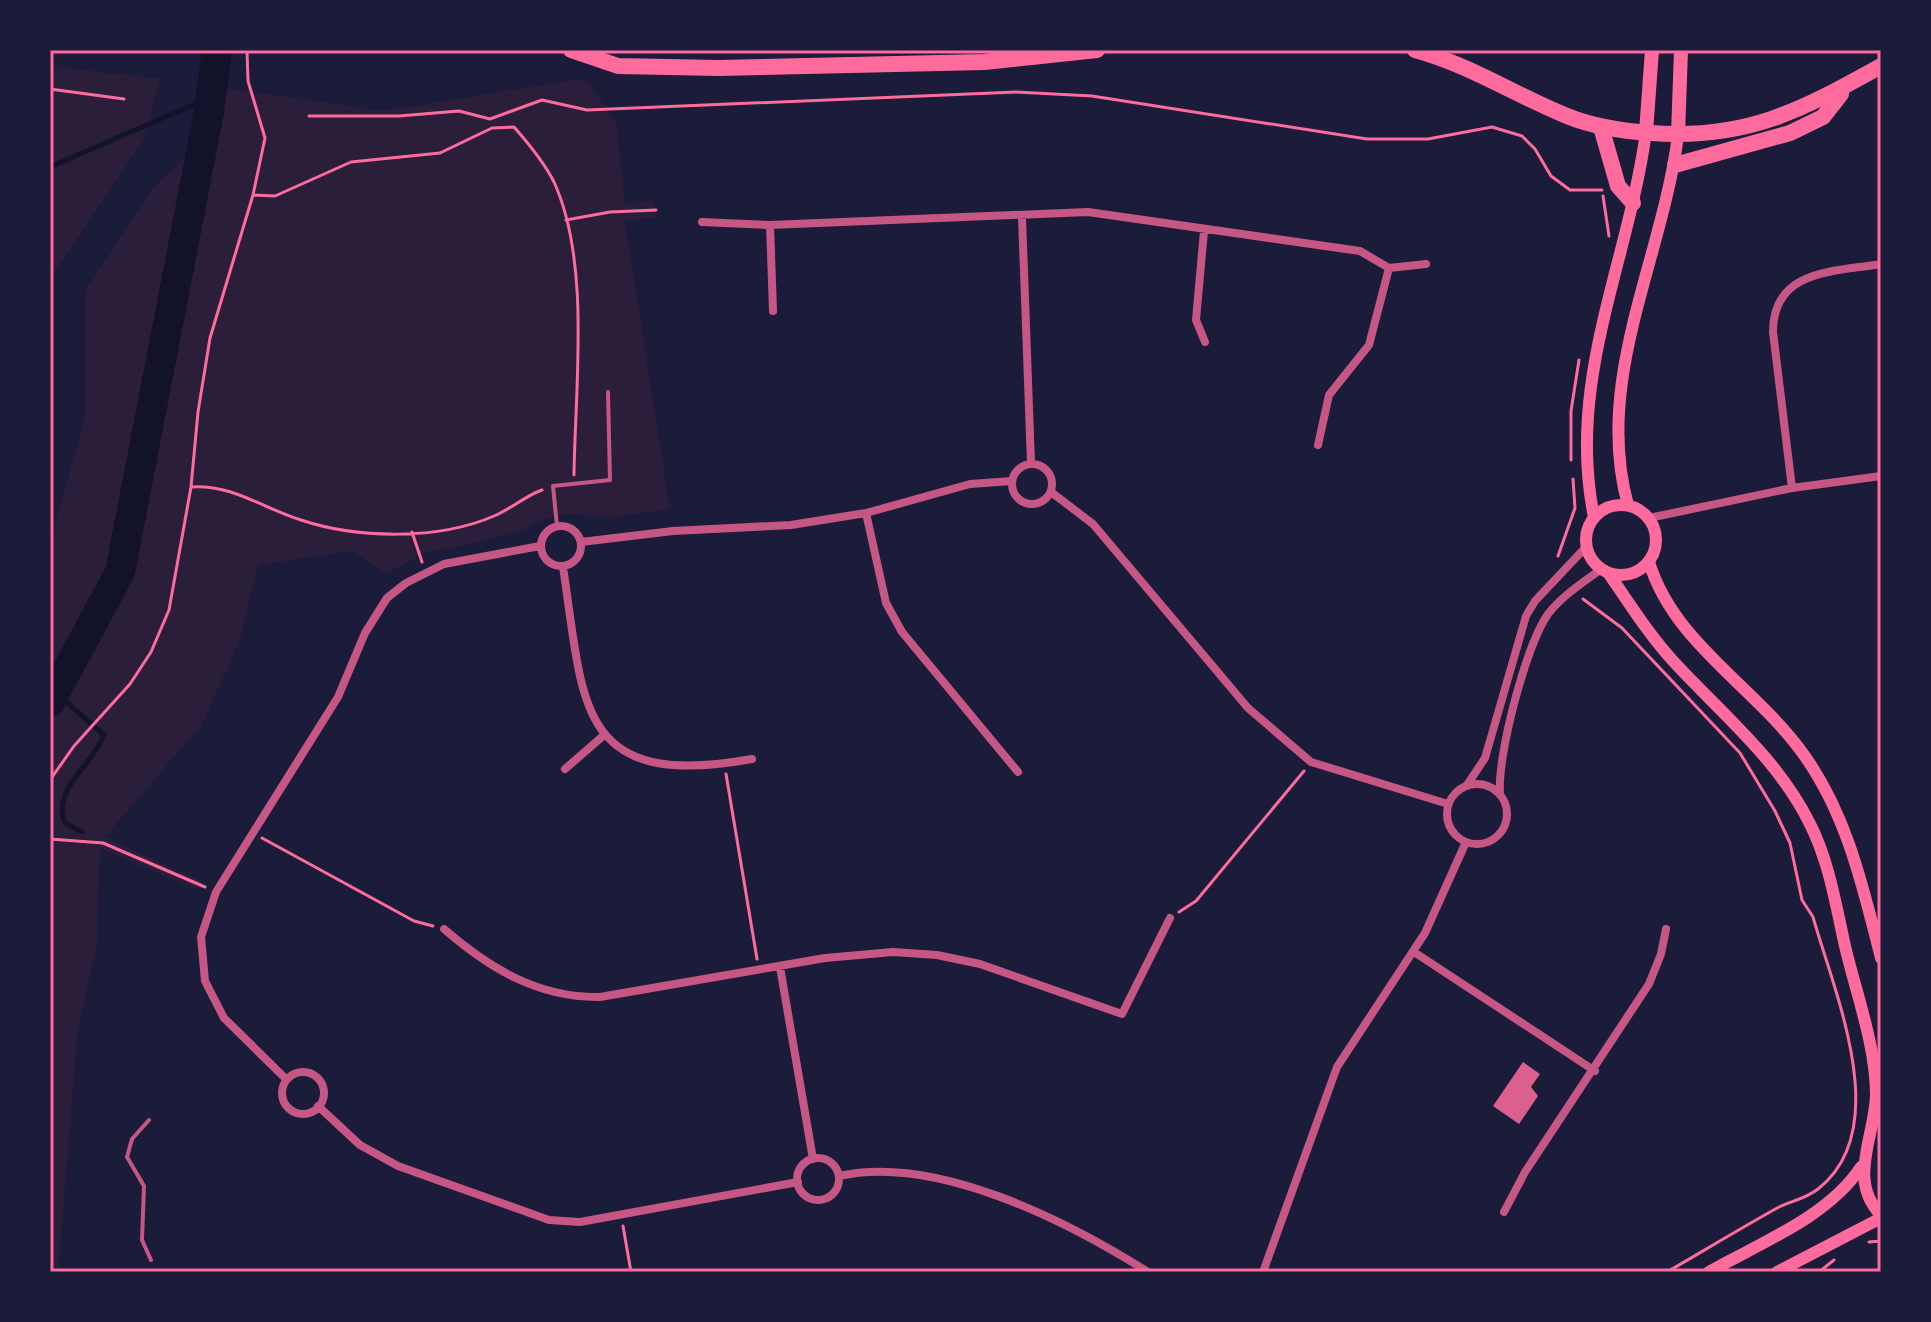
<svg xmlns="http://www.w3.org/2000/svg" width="1931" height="1322" viewBox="0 0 1931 1322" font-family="Inter,sans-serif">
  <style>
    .green { fill: #2a1e3b }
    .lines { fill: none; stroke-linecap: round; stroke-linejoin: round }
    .stream { stroke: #12122b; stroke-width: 5 }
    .river { stroke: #12122b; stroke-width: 30 }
    .building { fill: #dd5f8e }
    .path { stroke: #ff6b9d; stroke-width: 3 }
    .service { stroke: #c65784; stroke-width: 4 }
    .minor { stroke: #c65784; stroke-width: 8 }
    .secondary { stroke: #ff6b9d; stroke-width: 12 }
    .primary { stroke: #ff6b9d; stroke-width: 14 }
    .motorway { stroke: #ff6b9d; stroke-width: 16 }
    .neatline { fill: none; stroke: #ff6b9d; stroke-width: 3 }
  </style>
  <rect width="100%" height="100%" fill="#1b1b3a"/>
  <path class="green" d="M50,66l110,13 -14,57 -96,143z
    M586,78l31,47 8,79 28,-2 3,15 -31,4 45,288 -56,8 -45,-3 -22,4 -33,16 -92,20 -35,20 -35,-23 -94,14 -18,75 -39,86 -96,111 96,44 -4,9 -97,-42 -3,97 -19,83 -20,244h-8v-730l35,-124v-127l68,-103 50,-48 7,-54 173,25z"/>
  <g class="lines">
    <path class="stream" d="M50,167l159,-69
      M55,692l49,43c-10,28 -53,55 -39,88l17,9"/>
    <path class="river" d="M50,702l70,-130 89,-460 8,-62"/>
  </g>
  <path class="building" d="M1523,1062l17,12 -9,13 7,9 -19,28 -26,-18z"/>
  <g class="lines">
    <path class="path" d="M50,89l74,10
      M309,116h90l60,-5 31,8 52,-19 45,10 429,-18 76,4 275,43h61l64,-12 30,9 13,13 16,27 19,14h32
      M253,195l22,1 76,-34 89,-9 52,-25 22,-1c15,17 30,35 40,55 37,81 21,205 20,293
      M1603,196l6,40
      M566,220l44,-8 46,-2
      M1571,460v-49l8,-51
      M191,487c41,-3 71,21 110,33 57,19 138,20 193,-4 17,-7 31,-20 48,-26
      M412,532l10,30
      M1558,556l17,-48 -2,-29
      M1583,599l39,29 118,125 35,58 15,32 12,57 11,17c21,75 82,212 5,272 -11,9 -26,12 -39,18 -38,21 -74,43 -112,65
      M726,774l31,185
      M50,780l24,-34 56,-62 21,-32 18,-42 22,-123 7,-75 12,-74 43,-143 12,-57 -17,-57 -1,-31
      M262,838l152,83 19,5
      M50,839l53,4 102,44
      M1179,912l17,-11 108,-130
      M623,1226l8,46
      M1869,1242l12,-1
      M1819,1272l15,-12"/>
    <path class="service" d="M557,526l-4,-40 57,-6 -2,-88
      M149,1120l-17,19 -5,18 17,29 -2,54 9,20"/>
    <path class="minor" d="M1022,217l9,246
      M702,222l68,3 318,-13 272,39 29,17 37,-4
      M770,225l3,86
      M1204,231l-8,89 9,22
      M1318,445l11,-50 40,-50 20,-77
      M1012 484a20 20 0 1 1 40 0a20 20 0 1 1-40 0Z
      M1792,488l-19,-156c0,-63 61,-60 108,-68
      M1051,492l42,32 155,184 63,54 137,42
      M866,513l20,90 16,29 116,140
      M1649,518l143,-30 89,-12
      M541 546a20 20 0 1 1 40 0a20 20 0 1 1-40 0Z
      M581,542l92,-11 118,-6 75,-12 104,-29 42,-3
      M563,567c21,136 12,224 189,192
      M565,769l38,-33
      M1447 814a30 30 0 1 1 60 0a30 30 0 1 1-60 0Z
      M1467,785l18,-27 41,-142 9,-15 51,-54
      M1500,794c-3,-38 26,-149 48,-180 14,-18 34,-31 52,-44
      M444,929c45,39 94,69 156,68l225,-39 68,-6 44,3 43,9 142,50 48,-96
      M1414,952l181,119
      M780,967l33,192
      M282 1093a21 21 0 1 1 42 0a21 21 0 1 1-42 0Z
      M286,1079l-62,-61 -19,-37 -4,-44 15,-45 122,-195 27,-64 22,-35 19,-15 38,-19 96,-18
      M318,1106l42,39 38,21 151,54 31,2 218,-40
      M797 1179a21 21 0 1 1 42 0a21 21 0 1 1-42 0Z
      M839,1176c97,-22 228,45 309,96
      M1504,1212l21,-40 124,-188 12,-30 5,-25
      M1263,1272l74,-205 88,-134 41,-91"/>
    <path class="secondary" d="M1586 540a35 35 0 1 1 70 0a35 35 0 1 1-70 0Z
      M1628,505c-35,-125 35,-247 50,-370
      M1594,517c-28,-136 34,-253 52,-385
      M1649,562c25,82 107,125 155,193 43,60 59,132 77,203
      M1609,574c21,30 40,61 65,88 48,52 104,97 136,162 19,37 26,82 35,122 11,47 31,100 31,149 -1,42 -29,85 5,120
      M1709,1272c51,-29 119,-55 152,-105
      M1777,1272l104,-54"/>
    <path class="primary" d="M1646,132l6,-82
      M1678,135l3,-85"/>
    <path class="motorway" d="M571,50l47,16 100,2 266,-6 113,-12
      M1415,50c55,15 100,45 152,66 27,11 54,15 84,17 95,7 149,-22 230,-67
      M1601,127l17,59 15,17
      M1675,165l115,-32 33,-16 18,-23"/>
  </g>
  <rect width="1931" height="1322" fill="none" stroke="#1b1b3a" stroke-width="104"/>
  <rect x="52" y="52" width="1827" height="1218" class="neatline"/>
</svg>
